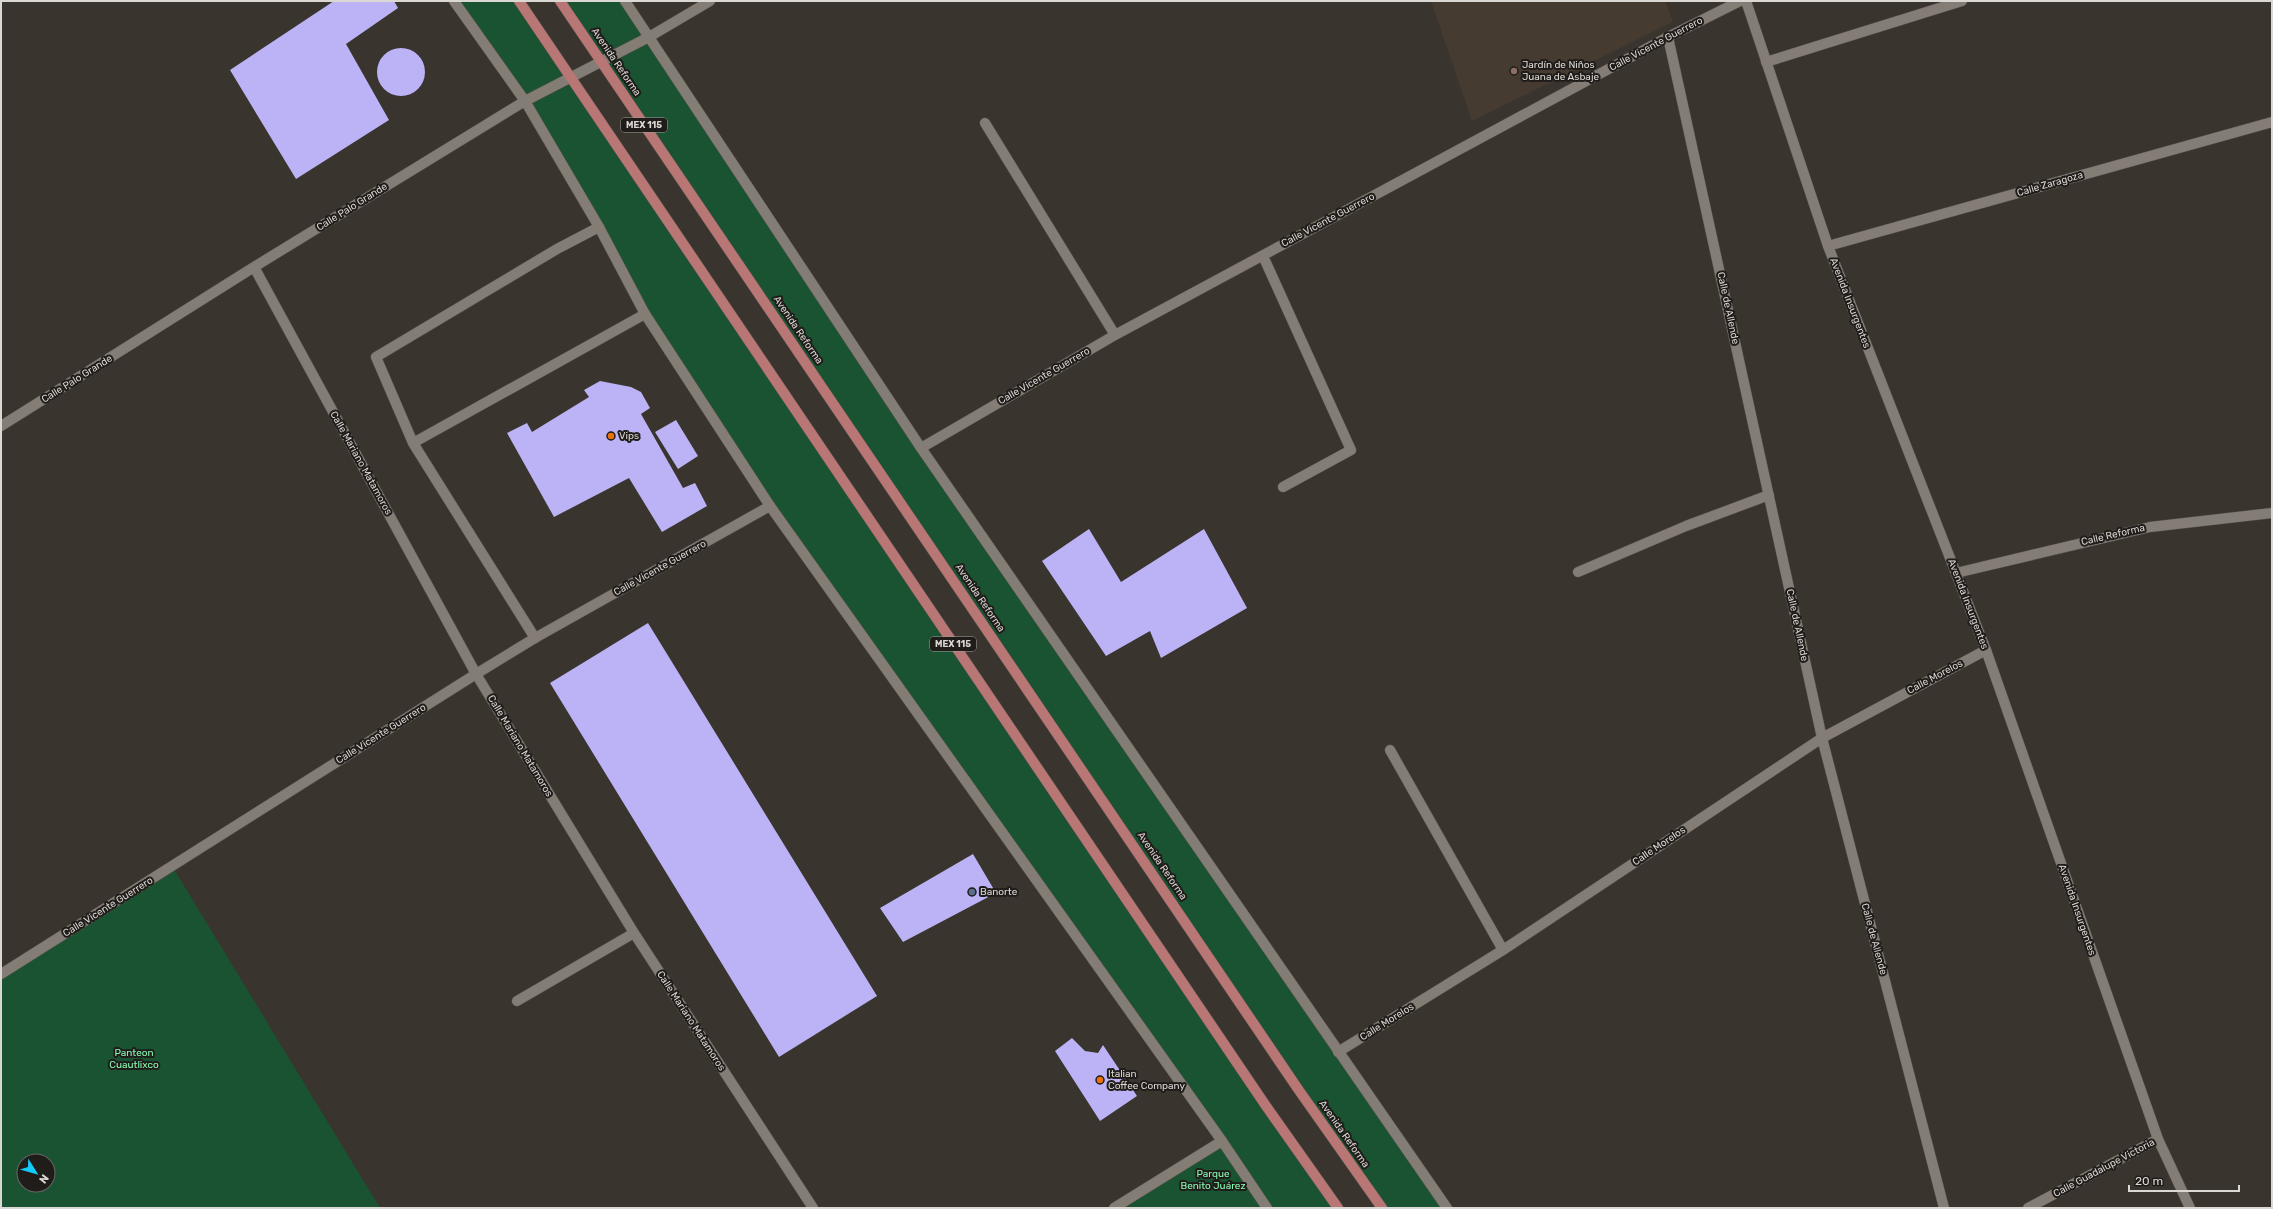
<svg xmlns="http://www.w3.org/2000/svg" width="2273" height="1209" viewBox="0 0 2273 1209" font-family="Rubik,sans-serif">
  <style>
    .built { fill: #463b30 }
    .green { fill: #195332; fill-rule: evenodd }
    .building { fill: #bbb3f5 }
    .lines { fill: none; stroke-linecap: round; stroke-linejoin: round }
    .service-casing { stroke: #55504b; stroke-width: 11 }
    .minor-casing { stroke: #55504b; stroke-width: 11 }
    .tertiary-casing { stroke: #55504b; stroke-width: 11 }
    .primary-casing { stroke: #55504b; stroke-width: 11 }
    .service { stroke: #847d76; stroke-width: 10 }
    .minor { stroke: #847d76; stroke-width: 10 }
    .tertiary { stroke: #847d76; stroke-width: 10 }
    .primary { stroke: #b87675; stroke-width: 10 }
    .education-dot { fill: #8d6e63; stroke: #1f1c1a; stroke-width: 1.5 }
    .food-dot { fill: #e8710a; stroke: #1f1c1a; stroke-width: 1.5 }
    .service-dot { fill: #5c6f8a; stroke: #1f1c1a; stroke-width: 1.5 }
    .labels { text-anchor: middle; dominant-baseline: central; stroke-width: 4; stroke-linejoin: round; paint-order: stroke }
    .shield { fill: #1f1c1a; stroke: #a39f9c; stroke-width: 1 }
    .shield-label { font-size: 9px; font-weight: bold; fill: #dbd7d3 }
    .street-label { font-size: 10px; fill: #dbd7d3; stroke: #1f1c1a }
    .poi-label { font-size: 10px; fill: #dbd7d3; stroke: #1f1c1a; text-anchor: start }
    .park-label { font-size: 10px; fill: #86f9b1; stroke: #1f1c1a }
  </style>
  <rect width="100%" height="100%" fill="#3a342e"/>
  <path class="built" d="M1431,1h234l8,21 -201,99z"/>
  <path class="green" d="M454,1h65l819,1207h-224l108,-67 -452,-635 -125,-192 -120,-213z
    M560,1h65l296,447 526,760h-65z
    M172,866l208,342h-379v-232zM24,1161h24v24h-24z"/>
  <path class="building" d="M334,1h60l4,7 -52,36 43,76 -93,59 -66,-109z
    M377 72a24 24 0 1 1 48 0a24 24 0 1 1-48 0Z
    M600,381l31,6 10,5 9,16 -9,6 42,74 12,-5 12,23 -45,26 -33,-54 -75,39 -47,-84 20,-10 5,9 57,-35 -5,-7z
    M676,420l22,36 -20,13 -23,-37z
    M1089,529l32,53 83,-53 43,79 -86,50 -11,-27 -44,25 -64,-95z
    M648,623l229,373 -98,61 -229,-374z
    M973,854l23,39 -93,49 -23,-34z
    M1072,1038l13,13 13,2 5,-8 34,51 -37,25 -45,-70z"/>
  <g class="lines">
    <g class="service-casing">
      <path id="service" d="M413,443l232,-129
        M535,638l-122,-195 -37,-86 181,-108 42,-22"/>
    </g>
    <g class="minor-casing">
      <path id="minor" d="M1668,37l154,701 122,470
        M1766,62l196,-61
        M985,123l130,212
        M1828,246l444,-124
        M1263,256l88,194 -68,37
        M254,267l222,407 158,259 179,275
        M1,426l253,-159 271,-166 124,-64 61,-36
        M921,448l194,-113 553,-298 72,-36
        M1578,572l108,-46 83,-31
        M1956,573l194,-46 122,-14
        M1390,750l113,200
        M1,974l475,-300 59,-36 235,-132
        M517,1001l117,-68
        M1338,1052l165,-102 319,-212 164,-88
        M1114,1208l108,-67
        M2028,1208l130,-69"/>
    </g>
    <g class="tertiary-casing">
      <path id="tertiary" d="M454,1l71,100 74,126 46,87 125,192 452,635 45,67
        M625,1l296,447 526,760
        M1746,1l82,245 158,404 172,489 32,69"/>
    </g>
    <g class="primary-casing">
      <path id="primary" d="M519,1l747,1105 72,102
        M560,1l738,1088 84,119"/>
    </g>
    <use href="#service" class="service"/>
    <use href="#minor" class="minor"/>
    <use href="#tertiary" class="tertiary"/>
    <use href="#primary" class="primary"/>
  </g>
  <circle class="education-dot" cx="1514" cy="71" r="4"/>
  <g class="food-dot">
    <circle cx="611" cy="436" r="4"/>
    <circle cx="1100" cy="1080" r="4"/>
  </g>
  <circle class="service-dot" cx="972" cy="892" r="4"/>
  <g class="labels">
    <g class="shield">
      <rect x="621" y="118" width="46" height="14" rx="3"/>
      <rect x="930" y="637" width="46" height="14" rx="3"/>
    </g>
    <g class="shield-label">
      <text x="644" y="125">MEX 115</text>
      <text x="953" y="644">MEX 115</text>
    </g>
    <g class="street-label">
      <text transform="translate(1656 44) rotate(-28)">Calle Vicente Guerrero</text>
      <text transform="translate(616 62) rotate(56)">Avenida Reforma</text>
      <text transform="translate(2050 184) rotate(-16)">Calle Zaragoza</text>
      <text transform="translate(352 207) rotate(-32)">Calle Palo Grande</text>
      <text transform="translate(1328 220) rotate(-28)">Calle Vicente Guerrero</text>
      <text transform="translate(1850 303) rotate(69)">Avenida Insurgentes</text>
      <text transform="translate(1728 308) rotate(78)">Calle de Allende</text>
      <text transform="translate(798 330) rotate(56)">Avenida Reforma</text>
      <text transform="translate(1044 376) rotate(-30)">Calle Vicente Guerrero</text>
      <text transform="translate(77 379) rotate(-32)">Calle Palo Grande</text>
      <text transform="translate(361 463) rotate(61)">Calle Mariano Matamoros</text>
      <text transform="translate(2113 535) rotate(-13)">Calle Reforma</text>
      <text transform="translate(660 568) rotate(-29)">Calle Vicente Guerrero</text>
      <text transform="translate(980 598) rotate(56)">Avenida Reforma</text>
      <text transform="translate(1968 604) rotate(69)">Avenida Insurgentes</text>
      <text transform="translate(1797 625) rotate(78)">Calle de Allende</text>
      <text transform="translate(1935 677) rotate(-28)">Calle Morelos</text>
      <text transform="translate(381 734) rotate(-32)">Calle Vicente Guerrero</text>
      <text transform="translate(520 746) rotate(59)">Calle Mariano Matamoros</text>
      <text transform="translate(1659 846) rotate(-34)">Calle Morelos</text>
      <text transform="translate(1162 866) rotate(56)">Avenida Reforma</text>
      <text transform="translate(108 907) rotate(-32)">Calle Vicente Guerrero</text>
      <text transform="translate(2077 910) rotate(71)">Avenida Insurgentes</text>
      <text transform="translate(1874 939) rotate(75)">Calle de Allende</text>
      <text transform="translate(691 1021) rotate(57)">Calle Mariano Matamoros</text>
      <text transform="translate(1387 1022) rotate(-32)">Calle Morelos</text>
      <text transform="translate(1344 1134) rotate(55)">Avenida Reforma</text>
      <text transform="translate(2104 1168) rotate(-28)">Calle Guadalupe Victoria</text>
    </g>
    <g class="poi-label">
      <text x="1522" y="65">Jardín de Niños<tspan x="1522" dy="12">Juana de Asbaje</tspan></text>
      <text x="619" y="436">Vips</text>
      <text x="980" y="892">Banorte</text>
      <text x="1108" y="1074">Italian<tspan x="1108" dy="12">Coffee Company</tspan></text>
    </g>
    <g class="park-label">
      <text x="134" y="1053">Panteon<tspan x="134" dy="12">Cuautlixco</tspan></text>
      <text x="1213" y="1174">Parque<tspan x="1213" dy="12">Benito Juárez</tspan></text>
    </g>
  </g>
  <rect width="2273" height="1209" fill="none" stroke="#dbd7d3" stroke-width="4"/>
  <g transform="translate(36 1173) rotate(127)"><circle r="19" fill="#1f1c1a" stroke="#6a6764"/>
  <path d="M0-3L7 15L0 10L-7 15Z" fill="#14cafb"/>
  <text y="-6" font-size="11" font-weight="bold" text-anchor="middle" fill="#dbd7d3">N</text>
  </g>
  <path d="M2129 1185v6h110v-6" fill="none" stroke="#dbd7d3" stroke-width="2"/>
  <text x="2135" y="1185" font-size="12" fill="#dbd7d3" stroke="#1f1c1a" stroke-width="3" paint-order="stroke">20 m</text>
</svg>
